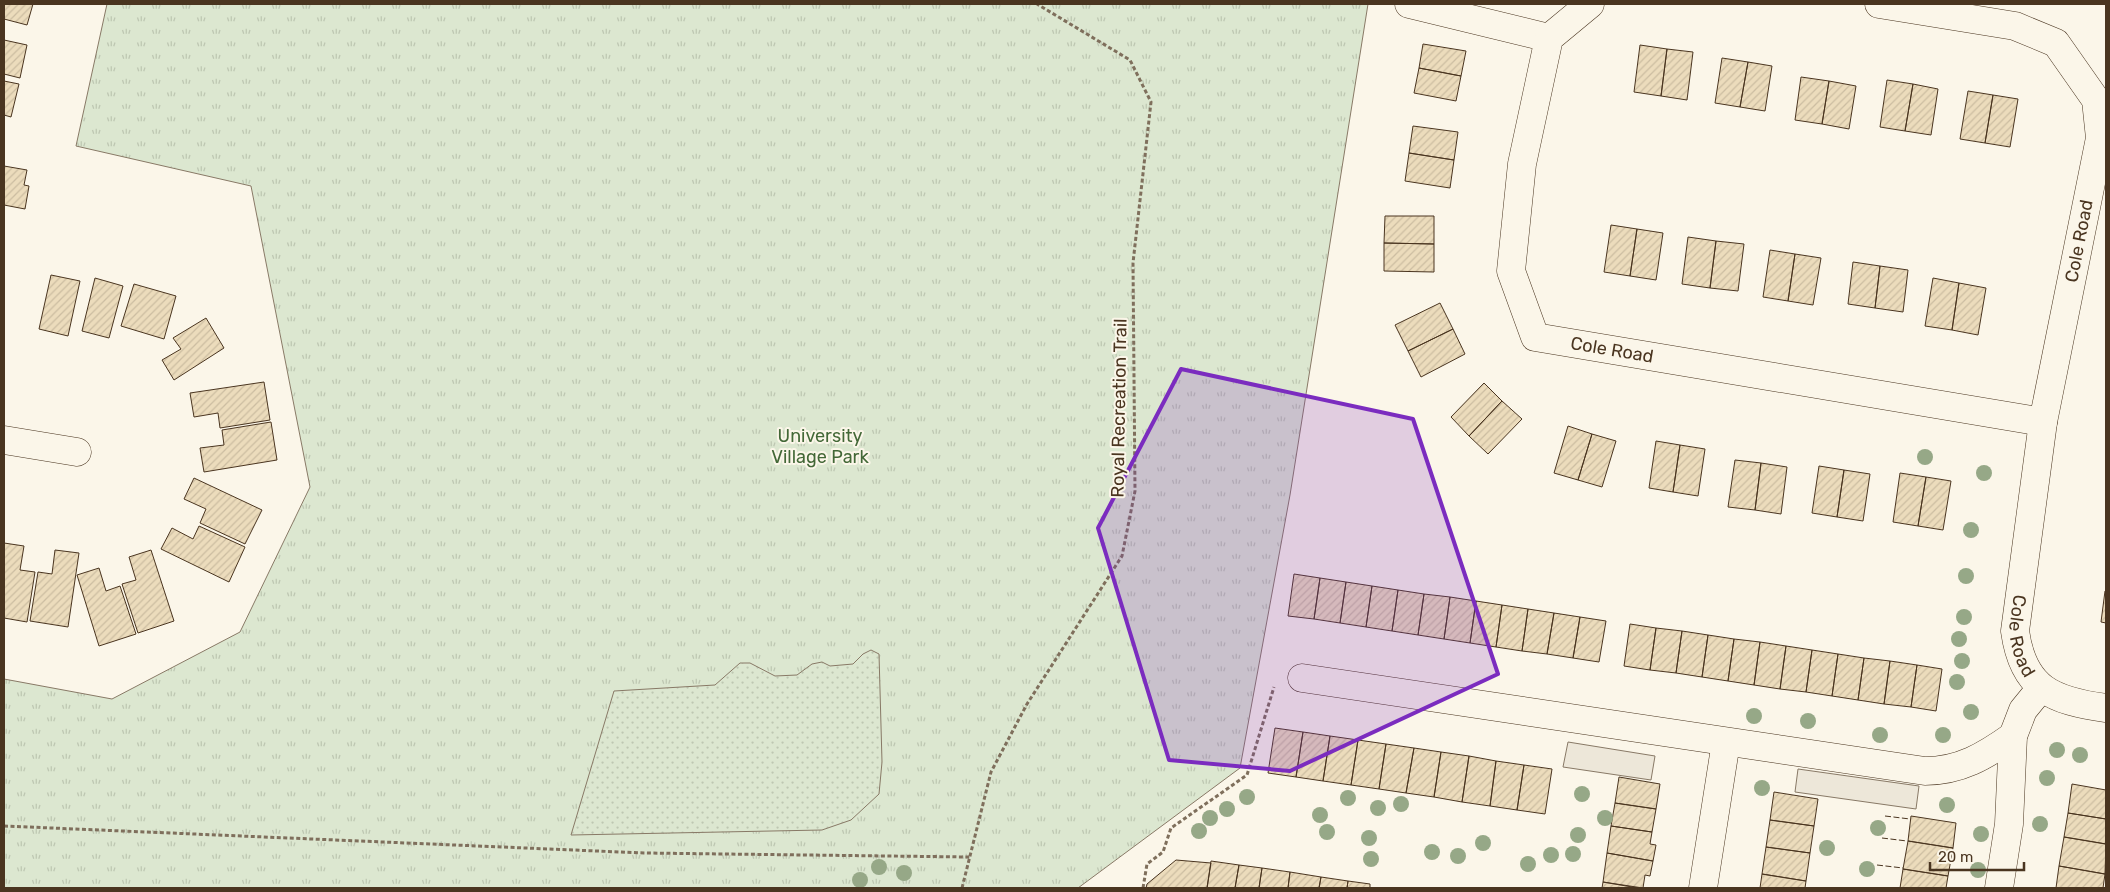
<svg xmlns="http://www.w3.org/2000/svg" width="2110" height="892" viewBox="0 0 2110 892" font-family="Rubik,sans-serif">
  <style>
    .park { fill: url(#park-tufts); stroke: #887966 }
    .garden { fill: url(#garden-dots); stroke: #887966 }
    .parking { fill: #ede7d9; stroke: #887966 }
    .building { fill: url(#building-hatch); stroke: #4a3520 }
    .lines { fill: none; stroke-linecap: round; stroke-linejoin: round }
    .minor-casing { stroke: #4a3520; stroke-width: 29 }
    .path { stroke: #7f6f5c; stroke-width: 3; stroke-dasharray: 4 2.5; stroke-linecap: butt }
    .minor { stroke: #fbf6e9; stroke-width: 28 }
    .fence { stroke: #4a3520; stroke-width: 1; stroke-dasharray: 6 2.5; stroke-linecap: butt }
    .tree { fill: #96a887 }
    .marked { fill: #7b2cbf; fill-opacity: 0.2; stroke: #7b2cbf; stroke-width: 4; stroke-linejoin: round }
    .labels { text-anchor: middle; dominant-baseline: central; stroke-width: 4; stroke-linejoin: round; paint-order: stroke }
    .street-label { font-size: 18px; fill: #4a3520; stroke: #fbf6e9 }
    .park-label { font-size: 18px; fill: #436837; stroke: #fbf6e9 }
  </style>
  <defs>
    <pattern id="park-tufts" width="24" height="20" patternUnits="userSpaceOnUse" patternTransform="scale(1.25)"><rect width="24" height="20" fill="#dce7d0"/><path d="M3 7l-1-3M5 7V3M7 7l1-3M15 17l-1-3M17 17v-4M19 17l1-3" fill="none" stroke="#bec7b2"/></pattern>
    <pattern id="garden-dots" width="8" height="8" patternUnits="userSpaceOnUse" patternTransform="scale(1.25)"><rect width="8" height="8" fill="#dce7d0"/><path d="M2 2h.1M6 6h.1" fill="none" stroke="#bec7b2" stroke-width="1.8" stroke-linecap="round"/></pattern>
    <pattern id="building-hatch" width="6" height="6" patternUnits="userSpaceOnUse" patternTransform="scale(1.25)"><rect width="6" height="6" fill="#ecdcbc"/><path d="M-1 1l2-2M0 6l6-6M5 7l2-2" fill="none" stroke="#ccbda1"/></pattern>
  </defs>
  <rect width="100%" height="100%" fill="#fbf6e9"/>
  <path class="park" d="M107,4h1261l-78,491 -50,273 -162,120h-1074v-209l108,20 128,-67 70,-145 -59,-301 -175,-40z"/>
  <path class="garden" d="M871,650l8,4 3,108 -3,32 -28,26 -29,10 -251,5 43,-144 101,-6 25,-22h10l25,13 22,-1 15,-11 10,-2 8,4 23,-2 10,-10z"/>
  <path class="parking" d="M1568,742l87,14 -4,24 -88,-13z
    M1798,769l121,17 -3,23 -121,-17z"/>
  <path class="building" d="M4,4h29l-6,21 -23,-6z
    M4,40l23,5 -7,33 -16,-4z
    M1423,44l43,7 -5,25 -42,-8z
    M1640,45l27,4 -6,47 -27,-4z
    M1667,49l26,3 -6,48 -26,-4z
    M1722,58l26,4 -8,45 -25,-4z
    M1748,62l24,4 -7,45 -25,-4z
    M1419,68l42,8 -5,25 -42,-8z
    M1801,77l28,4 -7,43 -27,-4z
    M1887,80l26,4 -8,47 -25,-4z
    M4,81l15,3 -8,33 -7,-2z
    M1829,81l27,5 -7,43 -27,-5z
    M1913,84l25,5 -7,46 -26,-4z
    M1968,91l25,4 -8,48 -25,-4z
    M1993,95l25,4 -8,48 -25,-4z
    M1413,126l45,6 -4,28 -45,-7z
    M1409,153l45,7 -4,28 -45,-7z
    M4,166l23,4 -3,15 5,1 -4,23 -21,-4z
    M1385,216h49v28l-50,-1z
    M1611,225l26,4 -7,47 -26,-4z
    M1637,229l26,4 -7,47 -26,-4z
    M1688,237l28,4 -6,47 -28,-4z
    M1716,241l28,3 -6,47 -28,-3z
    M1384,243l50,1v28l-50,-1z
    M1770,250l25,4 -7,47 -25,-4z
    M1795,254l26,4 -8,47 -25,-4z
    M1853,262l27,4 -5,42 -27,-4z
    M1880,266l28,4 -5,42 -28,-4z
    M51,275l29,6 -12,55 -29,-7z
    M95,278l28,8 -14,52 -27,-7z
    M1933,278l26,5 -7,47 -27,-4z
    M1959,283l27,5 -8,47 -26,-5z
    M134,284l42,12 -12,43 -43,-13z
    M1440,303l13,26 -45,22 -13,-26z
    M206,318l18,30 -50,32 -12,-20 19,-11 -8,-11z
    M1453,329l12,25 -44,23 -13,-26z
    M264,382l6,38 -50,8 -2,-15 -24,4 -4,-24z
    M1484,383l18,18 -33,35 -18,-19z
    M1502,401l20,18 -34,35 -19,-18z
    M271,422l6,38 -73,12 -4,-24 24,-3 -2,-15z
    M1568,426l24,8 -14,46 -24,-7z
    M1592,434l24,7 -14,46 -24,-7z
    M1656,441l24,4 -7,47 -24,-4z
    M1680,445l25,4 -7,47 -25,-4z
    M1735,460l26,3 -6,47 -27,-3z
    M1761,463l26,4 -6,47 -26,-4z
    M1819,466l25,4 -7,47 -25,-4z
    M1844,470l26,4 -7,47 -26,-4z
    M1900,473l26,4 -8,49 -25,-4z
    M1926,477l25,4 -8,49 -25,-4z
    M194,478l68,32 -17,34 -45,-21 6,-14 -22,-10z
    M199,526l46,21 -16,35 -68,-33 11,-21 21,11z
    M4,543l20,3 -4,24 15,2 -8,50 -23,-4z
    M55,550l24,3 -11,74 -38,-6 8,-49 14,2z
    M151,550l23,71 -36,12 -16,-49 14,-4 -7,-23z
    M99,568l7,23 14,-5 16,48 -37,12 -22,-71z
    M1294,574l26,4 -6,41 -26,-3z
    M1320,578l26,4 -6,41 -26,-4z
    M1346,582l26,4 -6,41 -26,-4z
    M1372,586l26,4 -6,41 -26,-4z
    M1398,590l26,4 -6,41 -26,-4z
    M2105,591h1v32l-5,-1z
    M1424,594l26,3 -6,42 -26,-4z
    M1450,597l26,4 -6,42 -26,-4z
    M1476,601l26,4 -6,42 -26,-4z
    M1502,605l26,4 -6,42 -26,-4z
    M1528,609l26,4 -7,41 -25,-3z
    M1554,613l26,4 -7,41 -26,-4z
    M1580,617l26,4 -7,41 -26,-4z
    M1630,624l26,4 -6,42 -26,-4z
    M1656,628l26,3 -6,42 -26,-3z
    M1682,631l26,4 -6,42 -26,-4z
    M1708,635l26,4 -6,42 -26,-4z
    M1734,639l26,3 -6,43 -26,-4z
    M1760,642l26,4 -6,43 -26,-4z
    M1786,646l26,4 -6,42 -26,-3z
    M1812,650l26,4 -6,42 -26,-4z
    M1838,654l26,4 -6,42 -26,-4z
    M1864,658l26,3 -6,43 -26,-4z
    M1890,661l27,4 -6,42 -27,-3z
    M1917,665l25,4 -6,42 -25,-4z
    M1275,728l28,4 -7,45 -28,-4z
    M1303,732l27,4 -7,45 -27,-4z
    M1330,736l28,4 -7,45 -28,-4z
    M1358,740l28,4 -7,45 -28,-4z
    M1386,744l28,4 -8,45 -27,-4z
    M1414,748l27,4 -7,45 -28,-4z
    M1441,752l28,4 -7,46 -28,-5z
    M1469,756l27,5 -6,45 -28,-4z
    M1496,761l28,4 -7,45 -27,-4z
    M1524,765l28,4 -7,45 -28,-4z
    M1619,777l41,7 -4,25 -41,-6z
    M2072,784l34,6v29l-38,-6z
    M1774,792l44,7 -4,27 -44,-6z
    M1615,803l41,6 -4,23 -41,-6z
    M2068,813l38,6v25l-42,-7z
    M1911,816l45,7 -3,25 -45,-7z
    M1770,820l44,6 -4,27 -44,-6z
    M1611,826l41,6 -2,12 6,1 -3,16 -46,-8z
    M2064,837l42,7 -1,30 -46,-8z
    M1908,841l45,7 -5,28 -45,-7z
    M1766,847l44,6 -4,28 -44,-7z
    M1607,853l46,8 -3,15 -5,-1 -2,13 -40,-6z
    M1176,860l35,3 -4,25h-61l1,-4z
    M1211,861l28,4 -4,23h-28z
    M1239,865l23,3 -3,20h-24z
    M2059,866l46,8 -2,14h-47z
    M1262,868l28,4 -2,16h-29z
    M1903,869l45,7 -2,12h-46z
    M1290,872l31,5 -2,11h-31z
    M1762,874l44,7 -1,7h-45z
    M1321,877l27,4 -1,7h-28z
    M1348,881l22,3v4h-23z
    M1603,882l35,6h-36z"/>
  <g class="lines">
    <g class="minor-casing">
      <g id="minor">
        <path d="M1409,4l140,34"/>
        <path id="s1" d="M1590,4l-41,34 -27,126 -11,107 24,66 508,85"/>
        <path id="s2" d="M1879,4l136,22 41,17 40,57 4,38 -57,284 -28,209c8,58 38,70 91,77"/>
        <path d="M4,440l73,12"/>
        <path d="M1302,678l623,93c35,0 60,-15 88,-35"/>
        <path d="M1703,888l23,-146"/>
        <path d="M1999,888l10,-64 4,-88 10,-26 18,-22"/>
      </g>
    </g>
    <path class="path" d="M4,826l640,27 325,4
      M962,888l29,-116 36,-68 95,-148 13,-65 -2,-228 18,-161 -21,-42 -93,-56
      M1143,888l4,-24 16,-12 8,-24 76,-53 27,-88"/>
    <use href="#minor" class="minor"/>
    <path class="fence" d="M1885,816l25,3
      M1882,838l25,3
      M1877,865l26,3"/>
  </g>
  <g class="tree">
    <circle cx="1925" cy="457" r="8"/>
    <circle cx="1984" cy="473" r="8"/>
    <circle cx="1971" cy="530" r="8"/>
    <circle cx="1966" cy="576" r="8"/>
    <circle cx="1964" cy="617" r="8"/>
    <circle cx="1959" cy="639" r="8"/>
    <circle cx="1962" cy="661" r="8"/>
    <circle cx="1957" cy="682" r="8"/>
    <circle cx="1971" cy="712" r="8"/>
    <circle cx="1754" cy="716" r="8"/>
    <circle cx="1808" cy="721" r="8"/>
    <circle cx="1880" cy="735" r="8"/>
    <circle cx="1943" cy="735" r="8"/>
    <circle cx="2057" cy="750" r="8"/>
    <circle cx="2080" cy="755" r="8"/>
    <circle cx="2047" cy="778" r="8"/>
    <circle cx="1762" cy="788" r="8"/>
    <circle cx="1582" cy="794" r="8"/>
    <circle cx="1247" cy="797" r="8"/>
    <circle cx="1348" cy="798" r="8"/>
    <circle cx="1401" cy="804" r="8"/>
    <circle cx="1947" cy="805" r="8"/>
    <circle cx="1378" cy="808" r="8"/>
    <circle cx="1227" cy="809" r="8"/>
    <circle cx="1320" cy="815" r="8"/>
    <circle cx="1210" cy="818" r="8"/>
    <circle cx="1605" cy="818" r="8"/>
    <circle cx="2040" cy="824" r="8"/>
    <circle cx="1878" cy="828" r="8"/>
    <circle cx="1199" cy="831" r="8"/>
    <circle cx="1327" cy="832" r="8"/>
    <circle cx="1981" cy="834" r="8"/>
    <circle cx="1578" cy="835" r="8"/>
    <circle cx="1369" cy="838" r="8"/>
    <circle cx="1483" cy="843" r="8"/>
    <circle cx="1827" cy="848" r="8"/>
    <circle cx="1432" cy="852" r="8"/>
    <circle cx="1573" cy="854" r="8"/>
    <circle cx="1551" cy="855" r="8"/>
    <circle cx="1458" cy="856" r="8"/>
    <circle cx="1371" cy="859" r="8"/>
    <circle cx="1528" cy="864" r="8"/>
    <circle cx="879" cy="867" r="8"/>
    <circle cx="1867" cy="869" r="8"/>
    <circle cx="1978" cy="870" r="8"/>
    <circle cx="904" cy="873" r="8"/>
    <circle cx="860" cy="880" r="8"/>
  </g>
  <path class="marked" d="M1181,369l232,50 85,255 -208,97 -121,-11 -71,-232z"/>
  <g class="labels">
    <g class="street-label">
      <text transform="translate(2079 241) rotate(-79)">Cole Road</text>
      <text stroke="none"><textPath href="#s1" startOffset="438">Cole Road</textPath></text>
      <text transform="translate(1119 408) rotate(-89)">Royal Recreation Trail</text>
      <text stroke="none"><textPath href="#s2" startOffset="796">Cole Road</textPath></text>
    </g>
    <g class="park-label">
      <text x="820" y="436">University<tspan x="820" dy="21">Village Park</tspan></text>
    </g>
  </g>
  <rect width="2110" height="892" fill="none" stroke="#4a3520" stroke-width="10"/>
  <path d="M1930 862v8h94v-8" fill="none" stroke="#4a3520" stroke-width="2.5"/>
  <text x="1938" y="862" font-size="15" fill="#4a3520" stroke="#fbf6e9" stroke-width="4" paint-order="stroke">20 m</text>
</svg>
